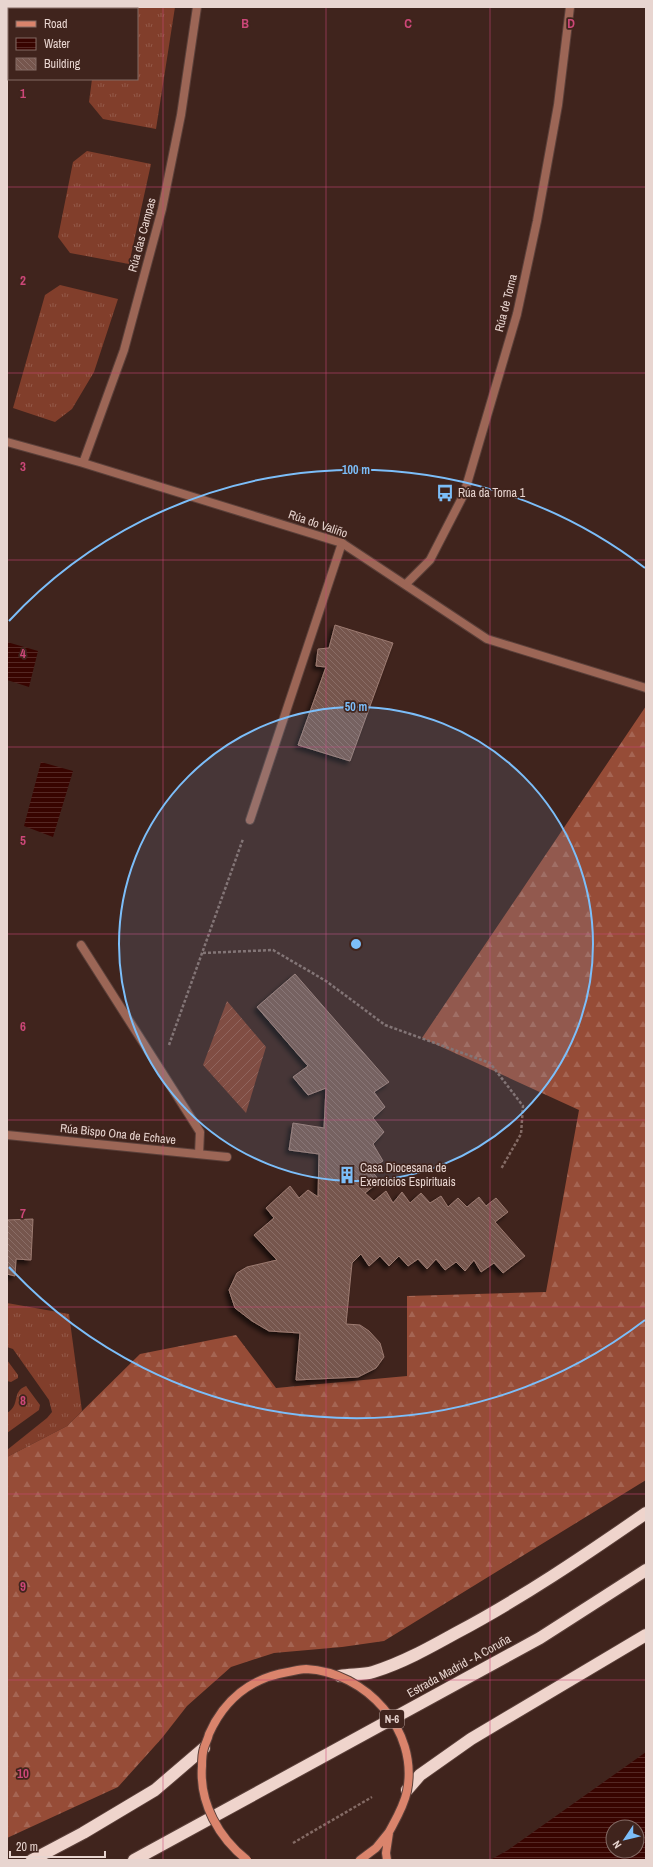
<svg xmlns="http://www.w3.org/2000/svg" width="653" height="1867" viewBox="0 0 653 1867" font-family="'Archivo Narrow',sans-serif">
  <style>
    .grass { fill: url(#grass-tufts) }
    .forest { fill: url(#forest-firs) }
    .garden { fill: url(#garden-furrows) }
    .water { fill: url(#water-rules); fill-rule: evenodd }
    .building { fill: url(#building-back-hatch); stroke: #9d7b71; filter: url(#shadow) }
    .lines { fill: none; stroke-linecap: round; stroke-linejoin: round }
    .lane-casing { stroke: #5b403a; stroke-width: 10 }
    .street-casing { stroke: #5b403a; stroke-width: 10 }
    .secondary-casing { stroke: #5b403a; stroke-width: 10 }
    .highway-casing { stroke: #5b403a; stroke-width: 14 }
    .path { stroke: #846b65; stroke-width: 2.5; stroke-dasharray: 3 2; stroke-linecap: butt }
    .lane { stroke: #9c6656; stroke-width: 8 }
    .street { stroke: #9c6656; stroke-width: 8 }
    .secondary { stroke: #da846c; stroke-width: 8 }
    .highway { stroke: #efd4cc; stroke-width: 12 }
    .secondary-bridge-casing { stroke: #5b403a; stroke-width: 10; stroke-linecap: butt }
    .secondary-bridge { stroke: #da846c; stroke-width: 8 }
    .grid { fill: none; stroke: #cc4778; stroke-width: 1; stroke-opacity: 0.55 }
    .ring { fill: none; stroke: #7cbef9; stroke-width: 2 }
    .labels { text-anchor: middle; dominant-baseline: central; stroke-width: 3.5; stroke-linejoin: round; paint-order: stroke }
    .shield { fill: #40241d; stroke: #b6a09a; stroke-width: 1 }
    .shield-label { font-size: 11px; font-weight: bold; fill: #e8d5d0 }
    .street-label { font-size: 12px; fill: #e8d5d0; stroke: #40241d }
    .poi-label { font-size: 12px; fill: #e8d5d0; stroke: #40241d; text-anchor: start }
    .grid-label { font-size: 13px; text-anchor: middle; font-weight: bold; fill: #cc4778; stroke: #40241d; stroke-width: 3.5; stroke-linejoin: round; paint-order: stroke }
    .centre { fill: #7cbef9; stroke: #40241d; stroke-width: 2 }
    .ring-label { font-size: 12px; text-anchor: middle; font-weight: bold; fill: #7cbef9; stroke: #40241d; stroke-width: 3.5; stroke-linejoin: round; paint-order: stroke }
  </style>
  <defs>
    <pattern id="grass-tufts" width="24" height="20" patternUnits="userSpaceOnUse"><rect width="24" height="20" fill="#813e2b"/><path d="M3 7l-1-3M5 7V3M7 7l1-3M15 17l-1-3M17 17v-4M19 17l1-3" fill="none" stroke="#935949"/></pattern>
    <pattern id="forest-firs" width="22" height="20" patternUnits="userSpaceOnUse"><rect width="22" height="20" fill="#964c37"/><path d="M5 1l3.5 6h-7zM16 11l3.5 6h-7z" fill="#a56553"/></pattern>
    <pattern id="garden-furrows" width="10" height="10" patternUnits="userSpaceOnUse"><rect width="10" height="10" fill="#813e2b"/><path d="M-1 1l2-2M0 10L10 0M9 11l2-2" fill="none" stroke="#935949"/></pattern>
    <pattern id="water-rules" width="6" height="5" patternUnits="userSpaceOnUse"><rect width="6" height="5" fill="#380400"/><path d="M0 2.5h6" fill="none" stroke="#552824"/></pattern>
    <pattern id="building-back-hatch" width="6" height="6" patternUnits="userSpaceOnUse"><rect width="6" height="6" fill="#76564d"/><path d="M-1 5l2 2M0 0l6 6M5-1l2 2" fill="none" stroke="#8a6d66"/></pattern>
    <filter id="shadow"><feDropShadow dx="-3.5" dy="3.5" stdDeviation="2" flood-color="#0009"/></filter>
  </defs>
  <rect width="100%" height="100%" fill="#40241d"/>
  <path class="grass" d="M109,7h66l-19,122 -53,-10 -14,-17 3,-23h45v-70h-29z
    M87,151l64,13 -22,100 -59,-11 -12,-16 15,-75z
    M60,285l58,14 -24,73 -22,37 -17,13 -42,-14 32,-113z
    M7,1303l62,11 13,97 -15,15 -60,31v-7l40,-32 5,-6 -3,-12 -36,-51 -6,-2z
    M7,1360l11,15v3l-7,4 -4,-1z
    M26,1386l14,19 -1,5 -32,23v-20c14,-8 4,-21 19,-27z"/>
  <path class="forest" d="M646,706v774l-262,161 -42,6 -68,6 -43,14 -44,39 -25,32 -44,49 -111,51v-381l60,-31 73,-72 96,-19 40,53 131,-12v-80l139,-4 33,-182 -157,-72z"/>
  <path class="garden" d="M227,1001l39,46 -20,66 -43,-48z"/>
  <path class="water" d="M7,642l31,9 -9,36 -22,-7z
    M41,762l32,9 -20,66 -29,-11z
    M646,1752v108h-156l18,-10zM613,1827h24v24h-24z"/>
  <path class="building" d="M335,625l58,18 -43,118 -52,-16 28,-78 -10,-1 2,-17 11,-1z
    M295,974l94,108 -15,10 11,15 -12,11 11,14 -11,12 10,17 -13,8 10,12 -15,12 9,8 12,-10 7,12 9,-11 8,11 11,-10 9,10 11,-7 7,11 10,-9 9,9 12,-10 7,9 10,-8 12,14 -13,10 30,34 -22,17 -9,-10 -13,9 -7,-12 -9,11 -9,-9 -11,8 -9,-11 -9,10 -9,-10 -10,7 -9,-10 -10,10 -9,-10 -11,10 -8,-12 -9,9 -6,61 14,1 9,6 11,12 4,14 -8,11 -18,9 -62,3 4,-47 -31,-2 -17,-10 -17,-13 -6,-18 8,-17 10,-6 30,-7 -23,-25 20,-17 -8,-10 24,-22 9,12 9,-8 10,7 1,-43 -30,-4 4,-27 31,5 2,-40 -18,7 -15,-18 15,-11 -51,-59z
    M33,1219l-2,41 -15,-1 -1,17 -8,-2v-54z"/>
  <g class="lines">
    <g class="lane-casing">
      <path id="lane" d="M250,820l92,-277
        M81,945l119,187 -1,22"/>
    </g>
    <g class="street-casing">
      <path id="street" d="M7,442l76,21 259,80 145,96 159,49
        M83,463l41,-113 38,-141 19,-94 16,-108
        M406,584l24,-24 34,-66 53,-180 20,-93 21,-116 12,-98
        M7,1135l220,22"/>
    </g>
    <g class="secondary-casing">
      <path id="secondary" d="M360,1860l16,-12 13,-16
        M387,1860l-1,-7 3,-20"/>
    </g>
    <g class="highway-casing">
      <path id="highway" d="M340,1676c11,-2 23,-1 33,-4 29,-9 56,-24 83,-39 66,-35 128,-77 190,-120
        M407,1790l13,-15 51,-36 175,-104
        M32,1860l51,-27 72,-43 49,-42
        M134,1860l406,-222 106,-68"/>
    </g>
    <path class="path" d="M203,953l70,-3 53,31 59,44 105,38 33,43 -2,28 -20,35
      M169,1045l74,-206
      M293,1843l79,-46"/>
    <use href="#lane" class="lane"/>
    <use href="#street" class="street"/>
    <use href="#secondary" class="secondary"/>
    <use href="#highway" class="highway"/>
    <g class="secondary-bridge-casing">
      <path id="secondary-bridge" d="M247,1860c-28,-22 -48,-57 -45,-94 0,-6 0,-12 2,-18 1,-4 4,-9 5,-14 15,-34 42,-56 79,-62 6,-1 12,-3 18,-3 60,3 113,61 101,122 -3,15 -11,28 -18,41"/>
    </g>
    <use href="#secondary-bridge" class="secondary-bridge"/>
  </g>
  <path class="grid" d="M163,7v1853M326,7v1853M490,7v1853M7,187h639M7,373h639M7,560h639M7,747h639M7,934h639M7,1120h639M7,1307h639M7,1494h639M7,1680h639"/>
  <circle cx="356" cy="944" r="237" fill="#7cbef9" fill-opacity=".12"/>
  <g class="ring">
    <circle cx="356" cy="944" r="237"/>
    <path d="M645 1320A474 474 0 0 1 9 1267M9 621A474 474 0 0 1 645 568"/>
  </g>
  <defs>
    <g id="bus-bare" transform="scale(1.38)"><path d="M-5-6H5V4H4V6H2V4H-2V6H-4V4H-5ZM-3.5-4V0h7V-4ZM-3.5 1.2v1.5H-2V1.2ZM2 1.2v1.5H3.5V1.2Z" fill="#7cbef9" stroke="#40241d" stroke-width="2.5" paint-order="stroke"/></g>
    <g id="building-bare" transform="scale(1.38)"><path d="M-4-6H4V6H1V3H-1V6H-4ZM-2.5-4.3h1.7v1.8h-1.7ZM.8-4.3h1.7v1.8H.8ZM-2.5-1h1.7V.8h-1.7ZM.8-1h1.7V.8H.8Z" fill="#7cbef9" stroke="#40241d" stroke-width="2.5" paint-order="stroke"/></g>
  </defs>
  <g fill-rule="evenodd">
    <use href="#bus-bare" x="445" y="493"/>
    <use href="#building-bare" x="347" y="1175"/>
  </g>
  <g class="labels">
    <rect class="shield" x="380" y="1710" width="24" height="18" rx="3"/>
    <g class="shield-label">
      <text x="392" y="1719">N-6</text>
    </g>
    <g class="street-label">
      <text transform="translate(142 235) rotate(-75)">Rúa das Campas</text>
      <text transform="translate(506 303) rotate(-76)">Rúa de Torna</text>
      <text transform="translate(318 524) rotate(19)">Rúa do Valiño</text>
      <text transform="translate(118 1134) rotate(6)">Rúa Bispo Ona de Echave</text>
      <text transform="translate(459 1666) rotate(-29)">Estrada Madrid - A Coruña</text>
    </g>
    <g class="poi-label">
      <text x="458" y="493">Rúa da Torna 1</text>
      <text x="360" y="1168">Casa Diocesana de<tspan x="360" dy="14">Exercicios Espirituais</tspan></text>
    </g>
  </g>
  <g class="grid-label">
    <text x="245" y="28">B</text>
    <text x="408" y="28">C</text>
    <text x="571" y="28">D</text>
    <text x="23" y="98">1</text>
    <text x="23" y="285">2</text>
    <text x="23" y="471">3</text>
    <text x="23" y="658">4</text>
    <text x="23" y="845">5</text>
    <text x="23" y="1031">6</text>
    <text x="23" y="1218">7</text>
    <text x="23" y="1405">8</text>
    <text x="23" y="1591">9</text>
    <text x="23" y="1778">10</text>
  </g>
  <circle cx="356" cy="944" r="6" class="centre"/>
  <g class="ring-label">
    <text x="356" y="474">100 m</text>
    <text x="356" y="711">50 m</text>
  </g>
  <rect width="653" height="1867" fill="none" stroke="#e8d5d0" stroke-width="16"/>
  <rect x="8" y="8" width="130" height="72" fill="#40241d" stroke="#836b65"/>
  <rect x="16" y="21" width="20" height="6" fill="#da846c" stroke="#836b65"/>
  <text x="44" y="28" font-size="12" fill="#e8d5d0">Road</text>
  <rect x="16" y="38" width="20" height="12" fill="url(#water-rules)" stroke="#836b65"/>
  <text x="44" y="48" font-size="12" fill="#e8d5d0">Water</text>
  <rect x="16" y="58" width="20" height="12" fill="url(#building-back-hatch)" stroke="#836b65"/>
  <text x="44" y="68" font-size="12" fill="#e8d5d0">Building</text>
  <g transform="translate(625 1839) rotate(235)"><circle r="19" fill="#40241d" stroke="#836b65"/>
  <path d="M0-3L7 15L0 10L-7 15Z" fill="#7cbef9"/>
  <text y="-6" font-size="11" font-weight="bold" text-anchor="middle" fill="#e8d5d0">N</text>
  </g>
  <path d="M10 1851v6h95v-6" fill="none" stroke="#e8d5d0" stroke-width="2"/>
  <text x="16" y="1851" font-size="12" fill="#e8d5d0" stroke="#40241d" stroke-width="3" paint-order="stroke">20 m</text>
</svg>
